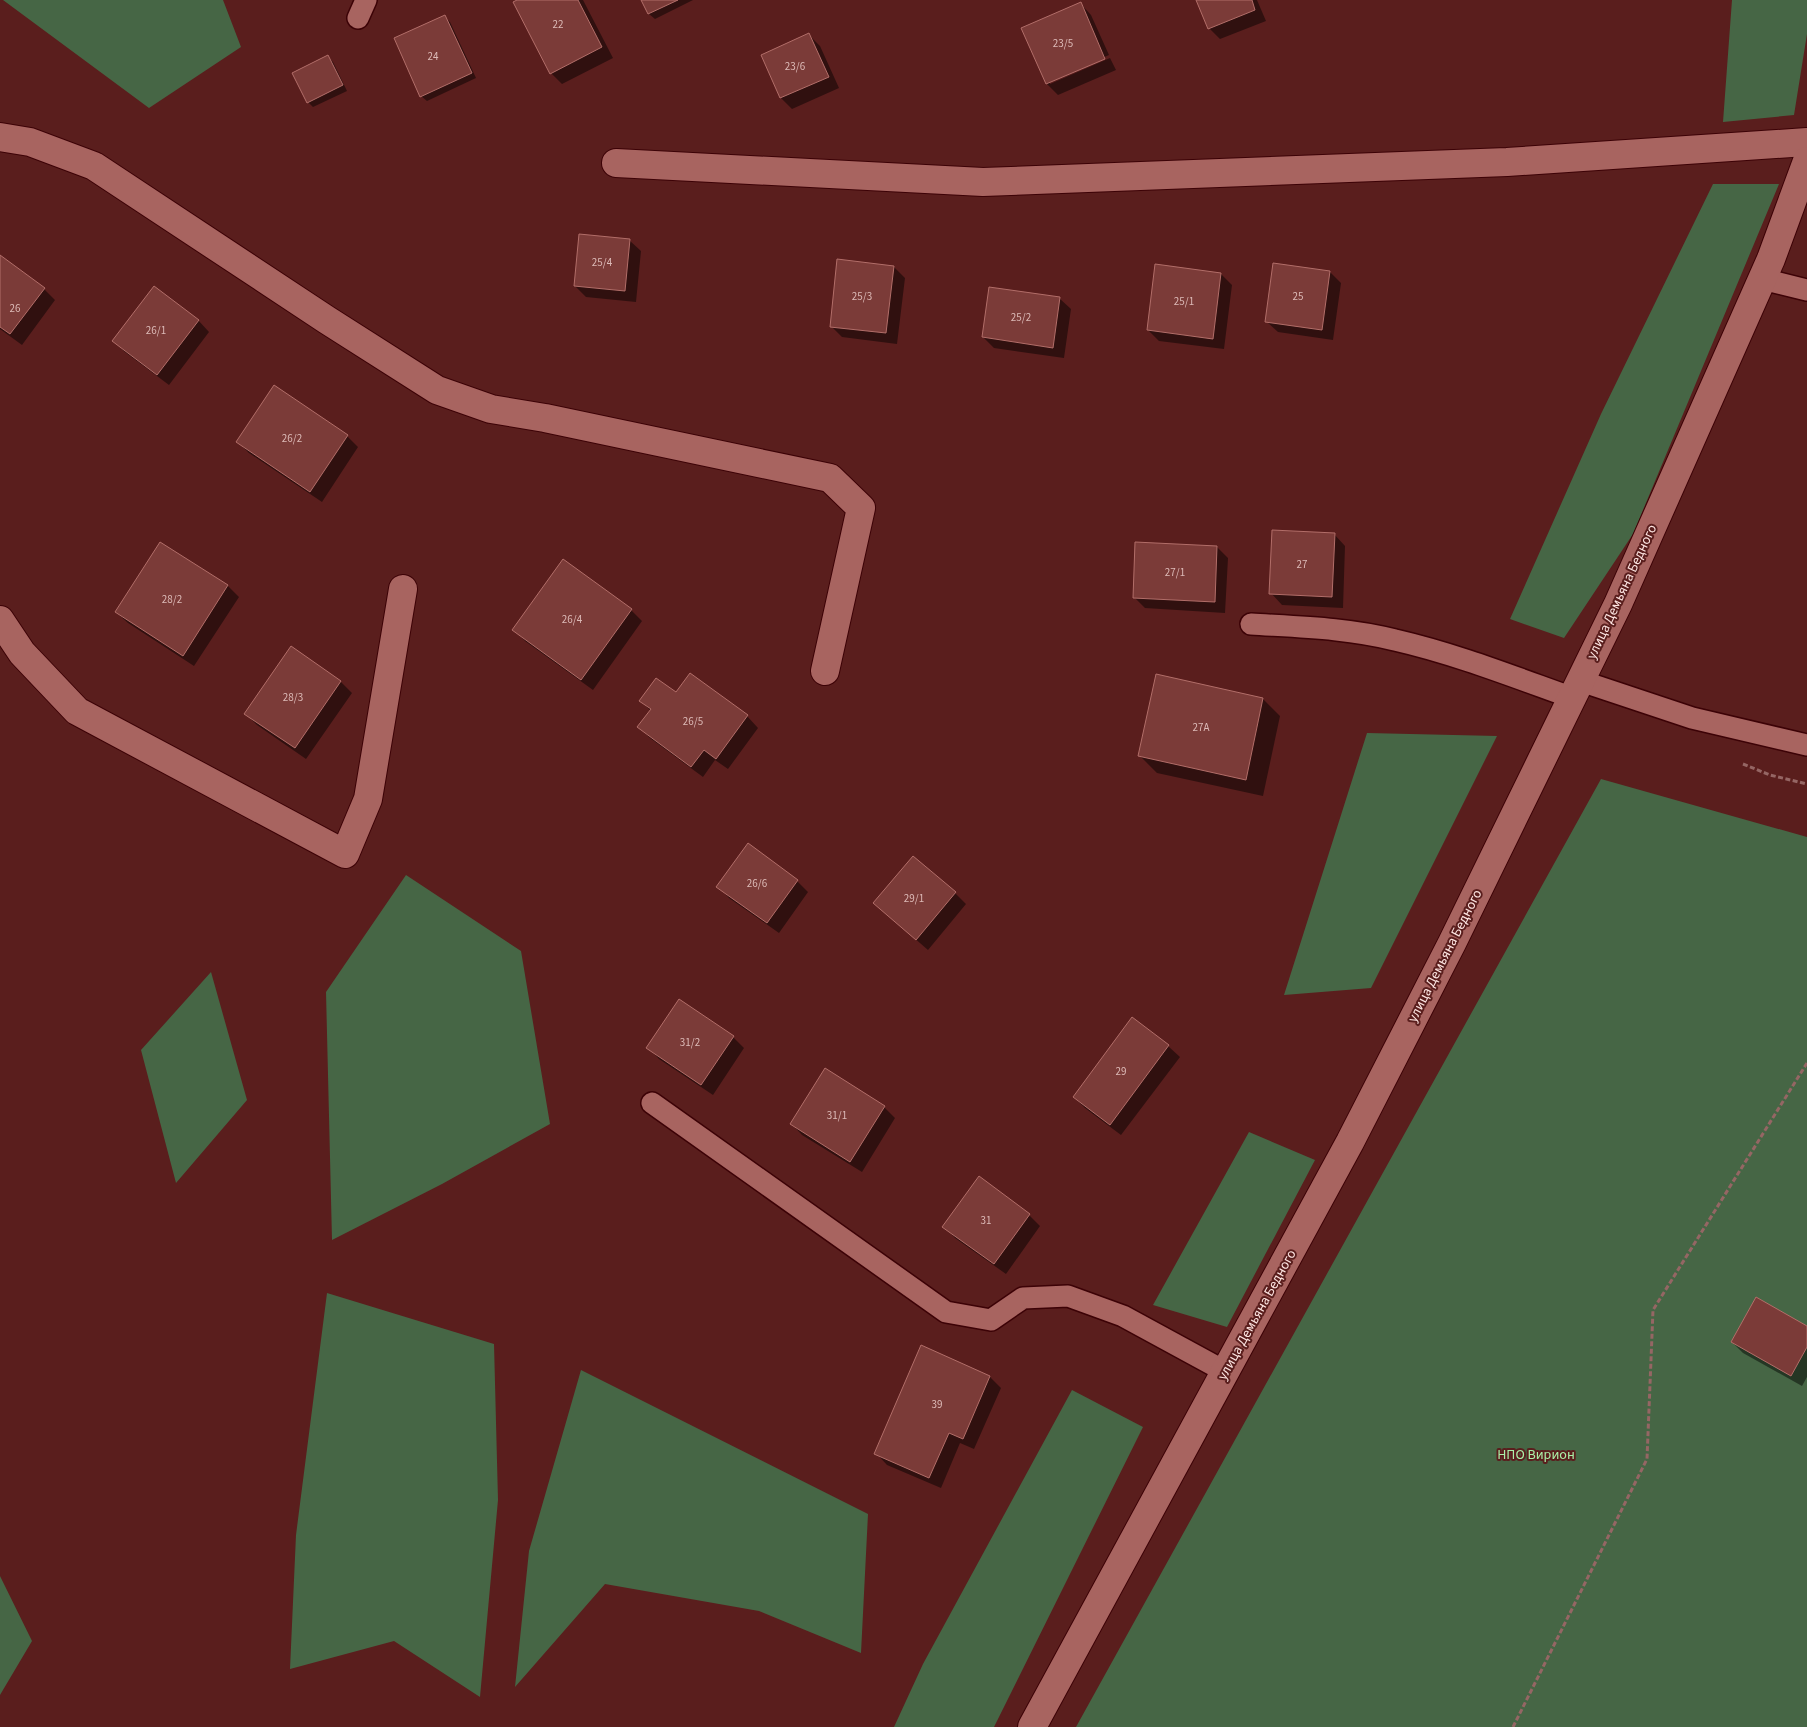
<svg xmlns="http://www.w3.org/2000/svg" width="1807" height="1727" viewBox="0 0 1807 1727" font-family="'Source Sans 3',sans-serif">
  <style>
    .green { fill: #466645 }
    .shadow { fill: #0007 }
    .building { fill: #7b3b38; stroke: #b26e69 }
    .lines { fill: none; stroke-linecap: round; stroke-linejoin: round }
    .service-casing { stroke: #3c0206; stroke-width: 24 }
    .minor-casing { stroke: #3c0206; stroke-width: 30 }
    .tertiary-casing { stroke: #3c0206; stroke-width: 30 }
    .path { stroke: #956664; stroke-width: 3; stroke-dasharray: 5 2.5; stroke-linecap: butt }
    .service { stroke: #a86460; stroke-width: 21 }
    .minor { stroke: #a86460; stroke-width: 28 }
    .tertiary { stroke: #a86460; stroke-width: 28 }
    .labels { text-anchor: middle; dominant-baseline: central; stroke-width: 4; stroke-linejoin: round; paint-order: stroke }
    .number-label { font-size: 11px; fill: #ddbbb8 }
    .street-label { font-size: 14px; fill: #fee6e3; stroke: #5a1e1d }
    .park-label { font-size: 14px; fill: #aaf0a8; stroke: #5a1e1d }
  </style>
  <rect width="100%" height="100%" fill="#5a1e1d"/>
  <path class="green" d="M3,0h220l18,47 -92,61z
    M1732,0h75v34l-13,81 -71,7z
    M1713,184h66l-146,350 -69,104 -54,-19 91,-205z
    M1367,733l130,3 -126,252 -87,7z
    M1601,779l206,58v890h-731z
    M406,875l115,76 29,173 -108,60 -110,56 -6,-248z
    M211,972l36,128 -71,83 -35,-133z
    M1249,1132l66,28 -88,167 -74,-22z
    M327,1293l167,51 4,156 -18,197 -86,-56 -104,28 6,-134z
    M581,1370l287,144 -7,139 -102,-42 -154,-27 -90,103 14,-136z
    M1072,1390l71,37 -149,300h-100l29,-63z
    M0,1576l32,65 -32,54z"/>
  <path class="shadow" d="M519,0h64l30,58 -51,26 -11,-11z
    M643,0h50l-38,19 -6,-5z
    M1198,0h59l9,21 -46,18 -11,-11z
    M1080,3l11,12 18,40 -59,26v3l60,-26 6,12 -58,25 -11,-11z
    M444,16l6,6 26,56 -49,23 -6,-5z
    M809,35l11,11 19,42 -47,21 -11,-11 -19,-43z
    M328,57l5,5 14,29 -34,16 -5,-5z
    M629,240l12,11 -5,51 -50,-5 -11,-11z
    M0,257l44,32 11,11 -33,45 -22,-16z
    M894,267l11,11 -8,66 -55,-7 -11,-11z
    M1330,272l11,11 -8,57 -55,-8 -12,-11z
    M1221,274l11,11 -8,64 -65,-8 -11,-11z
    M1059,298l12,11 -7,49 -70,-10 -11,-11z
    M198,320l11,12 -40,53 -44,-33 -11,-11z
    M347,436l11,11 -36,55 -73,-49 -11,-11z
    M1334,534l11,12 -2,62 -61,-3 -11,-12z
    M161,543l67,43 11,11 -45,69 -66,-43 -12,-11z
    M1217,547l11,11 -3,55 -80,-5 -11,-11z
    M631,610l11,11 -49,69 -68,-49 -11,-12z
    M690,675l57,41 11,12 -30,41 -13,-9 -12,17 -53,-39 -11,-11 12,-16 -10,-10 35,-7z
    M341,682l11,11 -46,66 -49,-34 -11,-11z
    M1263,699l17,17 -17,80 -106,-23 -17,-17z
    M797,881l11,11 -29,41 -50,-35 -11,-12z
    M955,893l11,11 -38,46 -54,-47z
    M733,1037l11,11 -31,47 -54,-36 -11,-12z
    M1168,1046l12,11 -59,78 -36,-27 -11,-11z
    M884,1107l11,11 -33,54 -60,-37 -11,-12z
    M1029,1215l11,11 -34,48 -51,-36 -11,-12z
    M1807,1327v50l-5,9 -59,-33 -11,-11z
    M990,1377l11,11 -27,61 -14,-6 -19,45 -54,-23 -11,-12z"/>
  <path class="building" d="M517,0h61l24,47 -52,27 -37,-72z
    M641,0h37l-30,14z
    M1196,0h56l3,10 -47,19z
    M1081,2l24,57 -59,25 -25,-56z
    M445,15l27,58 -52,24 -26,-59z
    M809,33l20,44 -49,21 -19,-43z
    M328,55l15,30 -36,18 -15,-30z
    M579,234l51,5 -5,52 -51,-5z
    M0,255l45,33 -35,46 -10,-7z
    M837,259l57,7 -8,67 -56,-6z
    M1273,263l57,8 -8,59 -57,-8z
    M1155,264l66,9 -8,66 -66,-9z
    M154,286l45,34 -42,55 -45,-34z
    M989,287l71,10 -7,51 -71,-11z
    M274,385l74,50 -38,57 -74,-50z
    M1272,530l63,3 -3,64 -63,-3z
    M160,542l68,43 -45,71 -68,-44z
    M1135,542l82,4 -2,56 -82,-4z
    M563,559l69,50 -51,71 -69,-50z
    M291,646l50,35 -46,67 -51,-34z
    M690,673l58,42 -32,44 -12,-9 -13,17 -54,-40 14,-18 -12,-8 17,-23 20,14z
    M1156,674l107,24 -17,82 -108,-24z
    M748,843l50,37 -31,43 -51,-36z
    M913,856l43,36 -40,48 -43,-37z
    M679,999l55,37 -33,49 -55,-37z
    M1132,1017l37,28 -59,80 -37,-28z
    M825,1068l60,38 -35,56 -60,-38z
    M979,1176l51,38 -36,50 -52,-37z
    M1756,1297l51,29v21l-16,29 -60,-34z
    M921,1345l69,31 -27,63 -14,-6 -20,45 -55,-24z"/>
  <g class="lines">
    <g class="service-casing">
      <path id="service" d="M358,18l8,-18
        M1762,279l45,11
        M1251,624c48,3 97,4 144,16 61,14 119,37 178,58
        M1581,681l111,37 115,27
        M652,1103l294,209 45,8 32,-22 45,-2 55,20 103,56"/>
    </g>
    <g class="minor-casing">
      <path id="minor" d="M0,137l30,5 64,24 233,154 110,70 54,19 54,9 285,60 31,30 -36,163
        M616,163l367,19 524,-20 300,-20
        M0,620l22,33 55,58 268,143 23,-55 35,-210"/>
    </g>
    <g class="tertiary-casing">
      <path id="tertiary" d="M1032,1727l318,-585 102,-199 166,-339 153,-345 36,-98"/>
    </g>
    <path class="path" d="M1743,764l27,11 37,9
      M1513,1727l134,-268 6,-149 154,-247"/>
    <use href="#service" class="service"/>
    <use href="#minor" class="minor"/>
    <use href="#tertiary" class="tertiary"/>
  </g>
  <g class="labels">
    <g class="number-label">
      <text x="558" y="24">22</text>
      <text x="1063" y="43">23/5</text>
      <text x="433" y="56">24</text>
      <text x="795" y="66">23/6</text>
      <text x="602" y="262">25/4</text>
      <text x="862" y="296">25/3</text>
      <text x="1298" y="296">25</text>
      <text x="1184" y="301">25/1</text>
      <text x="15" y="308">26</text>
      <text x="1021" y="317">25/2</text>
      <text x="156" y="330">26/1</text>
      <text x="292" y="438">26/2</text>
      <text x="1302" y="564">27</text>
      <text x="1175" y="572">27/1</text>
      <text x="172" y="599">28/2</text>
      <text x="572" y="619">26/4</text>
      <text x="293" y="697">28/3</text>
      <text x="693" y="721">26/5</text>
      <text x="1201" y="727">27А</text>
      <text x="757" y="883">26/6</text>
      <text x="914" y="898">29/1</text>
      <text x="690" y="1042">31/2</text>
      <text x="1121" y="1071">29</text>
      <text x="837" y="1115">31/1</text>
      <text x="986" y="1220">31</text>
      <text x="937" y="1404">39</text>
    </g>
    <g class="street-label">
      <text transform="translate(1622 592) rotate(-65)">улица Демьяна Бедного</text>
      <text transform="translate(1445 956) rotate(-63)">улица Демьяна Бедного</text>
      <text transform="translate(1257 1315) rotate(-61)">улица Демьяна Бедного</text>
    </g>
    <g class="park-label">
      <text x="1536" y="1455">НПО Вирион</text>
    </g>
  </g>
</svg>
